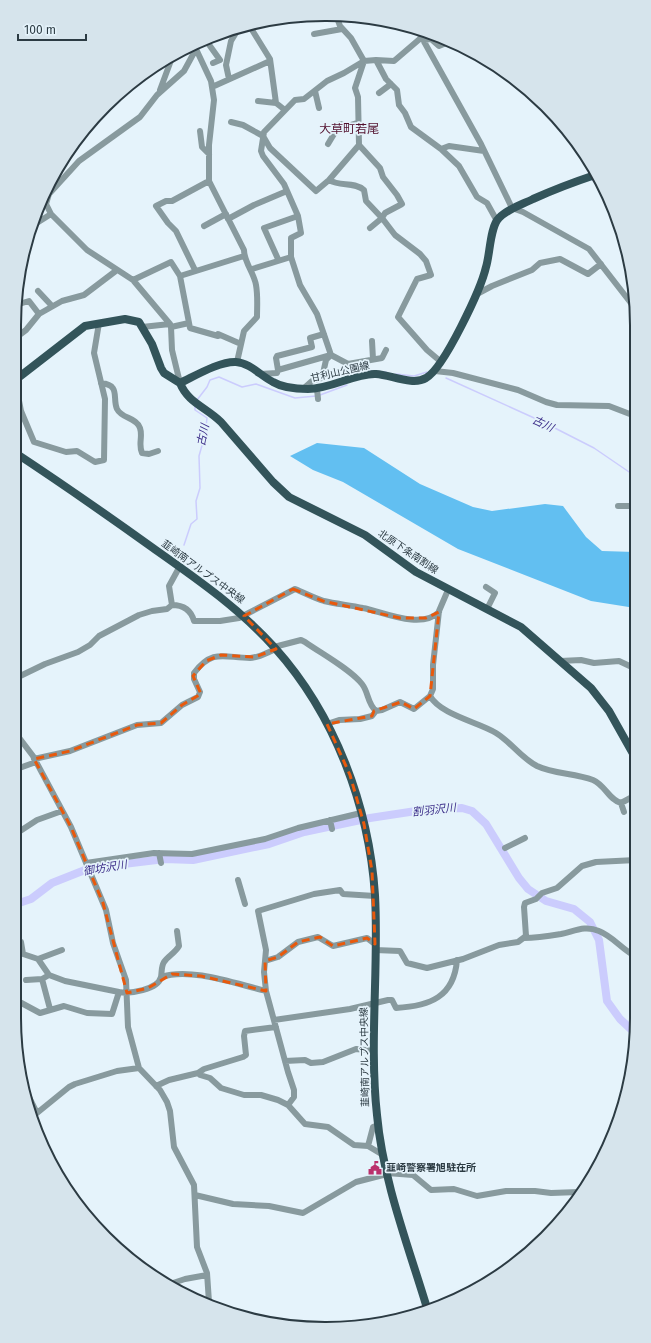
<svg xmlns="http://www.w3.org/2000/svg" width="651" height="1343" viewBox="0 0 651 1343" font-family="'Fira Sans','Noto Sans JP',sans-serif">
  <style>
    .forest { fill: #62bff1 }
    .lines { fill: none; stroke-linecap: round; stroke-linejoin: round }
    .stream { stroke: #cbccfd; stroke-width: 1.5 }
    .river { stroke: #cbccfd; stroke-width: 8 }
    .minor { stroke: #889a9e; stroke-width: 6 }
    .major { stroke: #33545a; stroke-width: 8 }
    .marked { fill: none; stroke: #e8590c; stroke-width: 3; stroke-dasharray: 8 5; stroke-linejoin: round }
    .labels { text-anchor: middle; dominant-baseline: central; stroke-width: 3.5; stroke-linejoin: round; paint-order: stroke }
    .street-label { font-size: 10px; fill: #2c3b43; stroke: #e5f3fb }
    .poi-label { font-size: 10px; font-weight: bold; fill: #2c3b43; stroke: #e5f3fb; text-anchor: start }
    .water-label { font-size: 11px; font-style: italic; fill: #3c2e89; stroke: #e5f3fb }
    .quarter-label { font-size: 12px; fill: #52102d; stroke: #e5f3fb }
    .rim { fill: none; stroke: #2c3b43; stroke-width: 2 }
  </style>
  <rect width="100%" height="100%" fill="#e5f3fb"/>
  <path class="forest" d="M317,443l47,5 56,36 53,23 19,4 53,-7 18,2 23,31 16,14 33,1v56l-44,-7 -133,-52 -115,-67 -30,-12 -23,-14z"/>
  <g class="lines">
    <path class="stream" d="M592,180l8,4
      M368,371l18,1
      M396,374l18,2 13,-4
      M446,378l97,44 51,26 41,28
      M320,395l27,-10
      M197,400l10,-13 3,-7 9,-3 23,10 14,-3 39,14 21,-2
      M184,545l7,-21 6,-5 -1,-18 4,-13 -1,-32 6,-21 2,-17 -12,-8v-3"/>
    <path class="river" d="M14,907l5,-4 12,-4 21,-16 38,-15 75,-9 28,1 76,-16 35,-12 66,-14 46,-7 46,-3 10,3 14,13 33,54 9,11 18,12 28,8 16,13 9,18 8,61 13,18 15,14"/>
    <path class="minor" d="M336,15l4,11 11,12 13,23 -9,27 3,9 1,48 21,23 3,9 14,18 5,9 -17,9 -3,5 13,17 25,19 6,7 5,14 -14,4 -19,38 29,33 13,11
      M249,25l21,34 6,44 9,7
      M417,29l64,115 31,64 11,4 66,37 45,58
      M314,34l28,-5
      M205,39l15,21 -7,3
      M423,40l8,-1 8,7 12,-5
      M196,49l15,32 3,19 -5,45v36l35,69c0,12 10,23 12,35 2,11 1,22 1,32l-13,14 -7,31
      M376,60l18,1 28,-24
      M229,79l-3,-14 5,-24 8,-13
      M212,87l58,-26
      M160,90l13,-35
      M315,91l4,17
      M379,93l12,-9
      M258,101l18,2
      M231,122l12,3 20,11 7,12 46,43 13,-11 30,-35
      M200,131l2,16 7,7
      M328,144l12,-20 7,2 10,-3
      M441,149l8,-3 35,5
      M329,180c12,7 24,1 35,10l2,11 16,17 -12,10
      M228,219l26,-14 33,-14
      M32,226l19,-12
      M204,226l22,-12
      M278,259l-14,-31 34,-12
      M252,269l39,-12
      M195,270l-19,-39 -8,-8 -12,-17 10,-5h6l37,-20
      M180,276l64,-20
      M133,280l38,-18 9,14 10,52 28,8
      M38,291l14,15
      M477,294l15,-8 40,-16 8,-7 20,-4 28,15 13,-10
      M16,300l3,4 10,-3 10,13
      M142,327l28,-3
      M171,327l18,-4
      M218,334l23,10
      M14,339l12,-9 13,-16 23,-13 22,-6 33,-25
      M372,341l1,18
      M278,370l-2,-12 1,-2 35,-9 -2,-9 14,-4
      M435,371l18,2 65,17 28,12 11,3 52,1 26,10
      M260,374l17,-1 1,-3 53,-15 -14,-41 -17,-29 -9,-28v-19l10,-5 -3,-17 -14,-32 -21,-28 -2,-5 3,-19 31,-32 9,-1 23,-18 17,-8 20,-12 12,-1 10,19 11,11 2,15 6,8 6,14 30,22 18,17 18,31 10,6 10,18
      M14,375l7,36 13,31 32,10 11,-1 18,11 9,-2 1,-61 -11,-46 5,-30
      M101,383c20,2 11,15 16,26 5,10 19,8 23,19 3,9 -2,16 2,25l7,1 9,-3
      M180,383l-8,-33 -1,-23 -1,-3 -37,-44 -46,-30 -36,-36 -5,-10 3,-10 30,-33 61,-44 17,-22 27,-24 12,-22 2,-7
      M303,389l9,-8 10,-3 4,-18 5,-5 17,9 34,-6 4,-8
      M317,389l1,10
      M618,506h17
      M486,587l9,6 -8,16
      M172,605l-3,-19 11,-20
      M274,647l27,-7 4,2c17,12 45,27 57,42 7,9 5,19 14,27
      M560,661l21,-1 13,3 25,-2 17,8
      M14,679l31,-15 33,-12 12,-7 9,-9 40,-21 13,-4 15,-2 5,-4c11,0 19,5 22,16h26l19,-3 56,-29c10,4 19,9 29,12 12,3 26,4 39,7 20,4 58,22 76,4
      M430,696c11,19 48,26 66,37 15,9 25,25 41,33 17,8 38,7 56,14 12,5 16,20 28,23l15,-8
      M327,724l12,-4 21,-1 12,-3 4,-5 6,-1 18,-8 14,7 16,-13 3,-7v-24l6,-54 9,-21
      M14,731l19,25 38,71 35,83 7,33 13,37 2,47 11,41 21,22 7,12 3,9 4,36 20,38 3,62 10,26 2,29
      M34,759l36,-8 67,-26 24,-2 21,-18 16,-8 2,-5 -6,-13v-6c19,-25 31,-15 56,-15 8,0 18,-6 26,-9
      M14,770l22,-8
      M621,803l3,9
      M330,820l2,9
      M14,835l23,-15 25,-9
      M505,848l20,-10
      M159,853l2,10
      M86,863l68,-10 38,1 73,-15 33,-11 63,-15
      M238,880l7,24
      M524,938c11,0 25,-2 37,-4 14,-3 24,-9 38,-3 15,6 23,19 38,26
      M14,940l7,2 2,12 15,5 11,16 16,6 54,11
      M375,950l25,1 7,12 20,5 36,-9 36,-14 19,-3 8,-6 -2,-29 1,-4 11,-4 6,-6 15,-5 25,-22 14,-4 40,-2
      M38,959l24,-9
      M265,961l13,-4 20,-15 20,-5 15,9 34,-8 8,6
      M49,975l-7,4 8,30
      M161,977c30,-10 75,7 105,14
      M26,980l16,-1
      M14,999l26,14 24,-7 23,7 25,1 7,-22c10,2 39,-2 42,-15 1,-5 0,-10 3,-15 4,-6 11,-9 15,-16l-2,-15
      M274,1020l76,-11 38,-9h4l4,8c34,-2 58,-11 61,-48
      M17,1038l2,4
      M285,1061l20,-1 6,3 12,-1 33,-13 18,2
      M198,1073l2,2 10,3 11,10 23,7h17l17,5 10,5 17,19 23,3 26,18 14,1 15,9
      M156,1086l13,-6 29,-7 6,-4 39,-12 3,-2 -2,-19 1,-5 31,-4
      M26,1091l11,22 32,-26 6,-3 42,-13 22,-3
      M288,1105l6,-8v-7l-6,-18 -22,-81 -2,-19 2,-22 -8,-39 56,-17 26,-4 3,4 32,2
      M368,1146l5,-19 5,-2
      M387,1173l26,2 18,15 23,-1 23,7 29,-5h29l16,2 28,-1
      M195,1195l38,9 36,2 34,7 53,-31 31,-8
      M167,1285l18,-6 22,-4"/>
    <path class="major" d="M14,381l71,-55 40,-7 14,3 13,22 9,24 3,5 16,10c15,-7 40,-22 56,-21 14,1 25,14 37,20 10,6 23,7 35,7 23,0 47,-16 68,-15 15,1 37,12 50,4 18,-10 55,-89 60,-111 4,-12 4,-41 13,-49 10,-10 22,-13 34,-19 20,-9 41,-17 62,-24
      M180,383c8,20 26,24 41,39l52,60 16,15 76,38 51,37 105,55 70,61 18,23 27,48
      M14,452c47,31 93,63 139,96 44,31 86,60 122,100 60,67 94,158 100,247 4,73 -6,147 2,220 6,66 31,130 50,193"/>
  </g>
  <path class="marked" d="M293,589l30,12 77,17h26l13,-6 -9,84 -16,13 -13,-7 -27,9 -2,5 -45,8 23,51 14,49 8,47 3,73 -8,-6 -34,8 -13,-9 -22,5 -20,15 -13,4 1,30 -65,-15 -29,-2 -24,14 -21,5 -24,-90 -32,-76 -37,-68 36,-8 67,-26 24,-2 21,-18 19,-11 -8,-18 13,-15 15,-6 34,2 21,-8 -32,-33z"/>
  <defs>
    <g id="civic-bare" transform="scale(1.08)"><path d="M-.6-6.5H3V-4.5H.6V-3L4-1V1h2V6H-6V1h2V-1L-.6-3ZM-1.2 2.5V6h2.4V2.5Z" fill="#ba306c" stroke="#e5f3fb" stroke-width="2.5" paint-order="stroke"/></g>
  </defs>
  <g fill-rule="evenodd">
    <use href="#civic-bare" x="375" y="1168"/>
  </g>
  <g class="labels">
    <g class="street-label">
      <text transform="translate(340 372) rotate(-13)">甘利山公園線</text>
      <text transform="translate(408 552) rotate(34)">北原下条南割線</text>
      <text transform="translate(203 572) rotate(36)">韮崎南アルプス中央線</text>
      <text transform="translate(365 1057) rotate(-91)">韮崎南アルプス中央線</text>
    </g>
    <g class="poi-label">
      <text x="386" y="1168">韮崎警察署旭駐在所</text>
    </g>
    <g class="water-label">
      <text transform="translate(543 424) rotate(25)">古川</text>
      <text transform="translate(203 435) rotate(-78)">古川</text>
      <text transform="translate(434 810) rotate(-6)">割羽沢川</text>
      <text transform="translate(105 868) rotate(-9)">御坊沢川</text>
    </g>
    <g class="quarter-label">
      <text x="349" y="129">大草町若尾</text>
    </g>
  </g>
  <path d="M0 0H651V1343H0ZM325 21H326A304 304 0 0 1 630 325V1018A304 304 0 0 1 326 1322H325A304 304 0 0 1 21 1018V325A304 304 0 0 1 325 21Z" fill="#d6e4ec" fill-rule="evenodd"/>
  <path class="rim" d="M325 21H326A304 304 0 0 1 630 325V1018A304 304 0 0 1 326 1322H325A304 304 0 0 1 21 1018V325A304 304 0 0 1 325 21Z"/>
  <path d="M18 34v6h68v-6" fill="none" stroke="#2c3b43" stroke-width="2"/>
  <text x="24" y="34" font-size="12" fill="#2c3b43" stroke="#e5f3fb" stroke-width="3" paint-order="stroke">100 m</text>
</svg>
